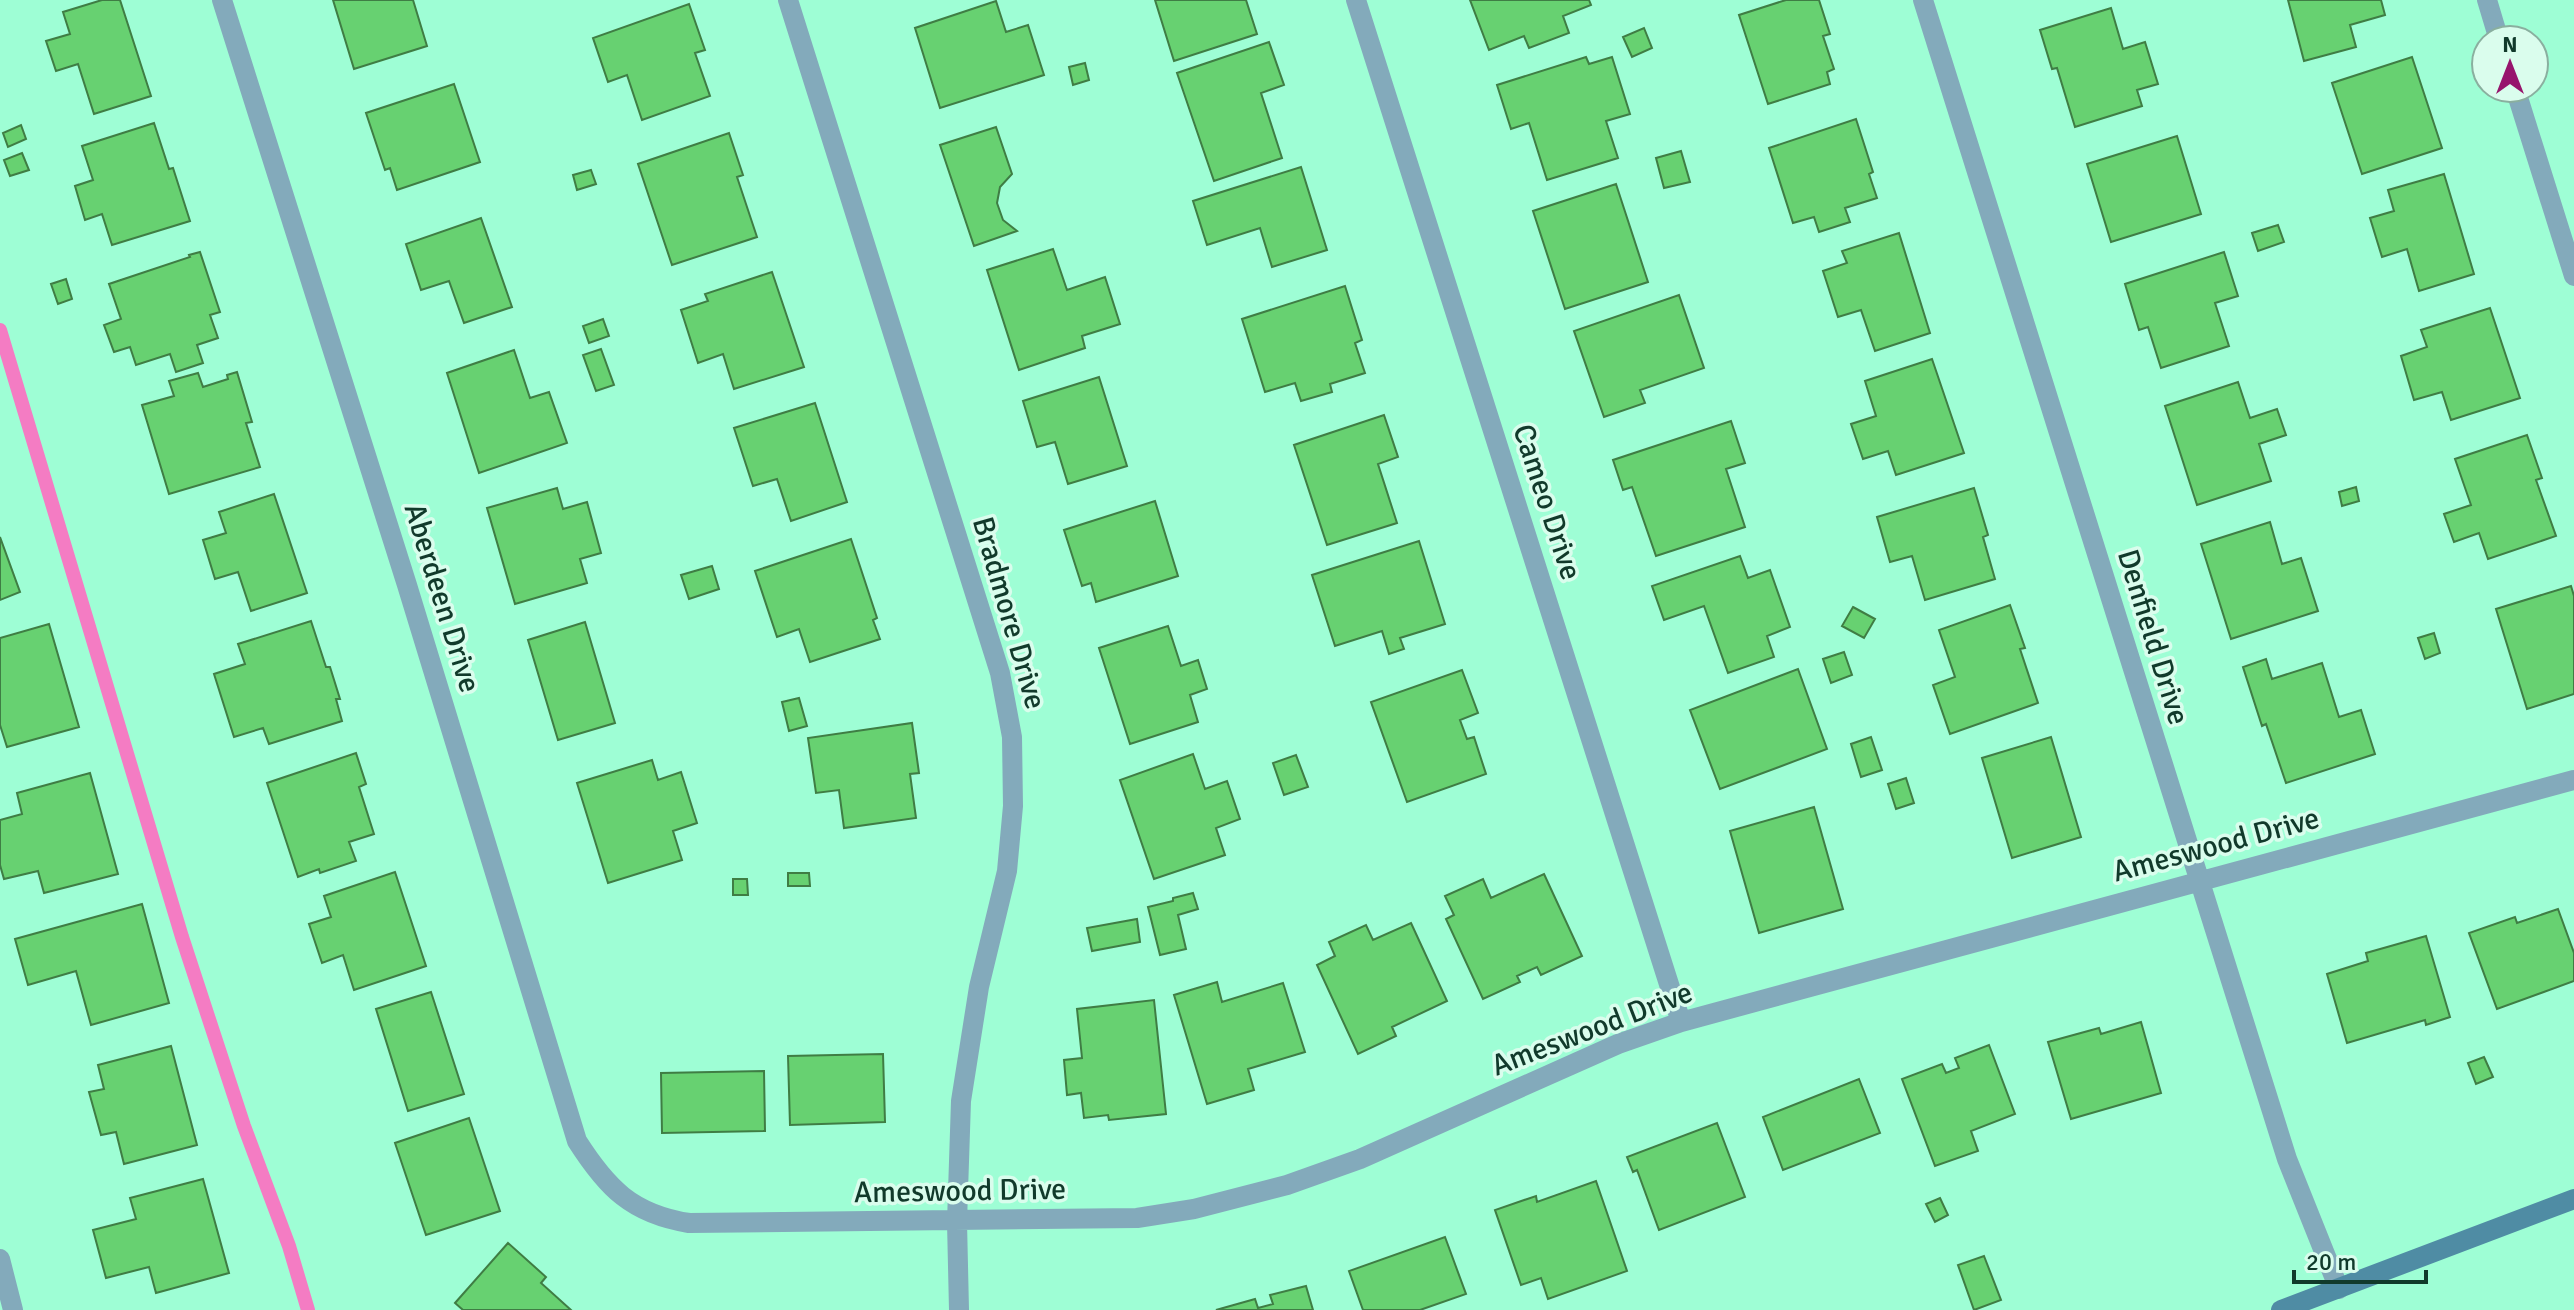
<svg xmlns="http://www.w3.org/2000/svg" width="2574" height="1310" viewBox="0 0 2574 1310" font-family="Signika,sans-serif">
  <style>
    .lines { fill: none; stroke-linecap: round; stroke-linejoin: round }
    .stream { stroke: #f47cc3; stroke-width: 14 }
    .building { fill: #67d171; stroke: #3f7d44; stroke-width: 2 }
    .street { stroke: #83aabb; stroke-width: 20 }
    .secondary { stroke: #4f8ca4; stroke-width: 20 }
    .labels { text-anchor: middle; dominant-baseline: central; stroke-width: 7; stroke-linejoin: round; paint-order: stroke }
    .street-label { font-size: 30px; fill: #113a2b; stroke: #dafded }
  </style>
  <rect width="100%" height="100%" fill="#9efed5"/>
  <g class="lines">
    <path class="stream" d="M0,330l182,607 62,189 45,120 19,64"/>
  </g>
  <path class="building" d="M102,0h18l31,96 -57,18 -16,-50 -22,7 -10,-30 24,-7 -7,-22z
    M333,0h80l14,46 -73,23z
    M1155,0h91l11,34 -83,27z
    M1470,0h119l2,5 -28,11 6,17 -40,15 -5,-12 -35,14z
    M1786,0h33l11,34 -7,2 11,33 -7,3 3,12 -62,20 -29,-89z
    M2288,0h93l4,15 -35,10 6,22 -52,14z
    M996,1l10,31 22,-7 16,50 -104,33 -25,-80z
    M689,4l16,46 -10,3 15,43 -68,24 -15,-45 -19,7 -15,-44z
    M2111,8l12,41 22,-7 13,42 -21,6 5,16 -67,21 -18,-59 -5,1 -12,-39z
    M1644,28l8,20 -20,9 -9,-20z
    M1269,42l15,43 -23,8 21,65 -68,23 -37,-108z
    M1586,57l3,7 23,-7 18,57 -24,7 12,37 -71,22 -18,-57 -18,6 -14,-44z
    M2412,57l30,91 -80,26 -30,-91z
    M1085,63l4,17 -16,5 -4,-18z
    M454,84l26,78 -83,28 -7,-22 -5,2 -19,-57z
    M1856,119l17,53 -4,2 8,24 -32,10 5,14 -31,10 -5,-15 -21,6 -24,-75z
    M154,123l15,46 4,-1 17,53 -78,24 -10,-31 -17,6 -10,-34 18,-6 -11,-34z
    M21,125l5,14 -18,8 -5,-14z
    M996,127l16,47 -12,13 -3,16 6,17 14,11 -43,15 -34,-101z
    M729,133l14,42 -6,2 20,60 -85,28 -34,-101z
    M2177,136l24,78 -90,28 -24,-78z
    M1681,151l9,31 -26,6 -8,-30z
    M22,153l7,17 -19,6 -6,-16z
    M1301,167l26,83 -55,17 -12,-39 -53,17 -14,-44z
    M591,170l5,14 -19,6 -4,-15z
    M2444,174l30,100 -55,17 -12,-42 -25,8 -12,-39 24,-7 -6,-21z
    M1616,184l32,98 -83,27 -32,-98z
    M481,218l31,89 -48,16 -15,-42 -28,9 -15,-46z
    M2278,225l6,17 -26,9 -6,-18z
    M1899,233l31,100 -55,18 -14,-41 -23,7 -15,-46 24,-8 -5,-12z
    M1053,249l14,41 38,-13 15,47 -38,12 3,12 -66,22 -32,-100z
    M200,252l20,60 -10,3 8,23 -21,7 6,18 -27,9 -6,-18 -34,11 -6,-18 -16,5 -10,-27 17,-6 -12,-35 81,-27 -1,-2z
    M2224,252l14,44 -23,7 14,43 -68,22 -13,-41 -9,3 -14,-46z
    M772,272l32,95 -70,22 -11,-35 -25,9 -17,-53 27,-9 -3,-7z
    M66,279l6,20 -14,5 -7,-20z
    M1345,286l17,54 -7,3 10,30 -35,11 2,8 -31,9 -6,-18 -30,9 -23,-73z
    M1679,295l25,73 -64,22 5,13 -41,14 -30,-86z
    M2490,308l30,90 -69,22 -9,-28 -28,8 -13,-44 26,-9 -6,-17z
    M603,319l6,17 -20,7 -6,-17z
    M601,349l13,36 -18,6 -13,-36z
    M514,350l16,48 19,-6 18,51 -88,30 -32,-100z
    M1932,359l32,94 -68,22 -8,-24 -25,8 -12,-35 25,-8 -11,-35z
    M237,372l15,50 -6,1 14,44 -91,27 -27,-89 32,-9 -5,-15 29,-8 5,14 25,-8 -1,-4z
    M1099,377l28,89 -59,18 -13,-42 -18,5 -14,-46z
    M2238,382l12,36 27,-9 9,26 -27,9 12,37 -74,24 -32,-99z
    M815,403l32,99 -56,19 -14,-42 -24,7 -19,-58z
    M1384,415l14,42 -20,7 19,59 -70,22 -33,-100z
    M1731,421l14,42 -19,6 19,58 -89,29 -24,-69 -9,3 -10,-30z
    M2527,435l15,43 -6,2 20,56 -68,23 -9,-26 -25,9 -10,-28 27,-9 -16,-46z
    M2356,487l3,14 -17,5 -3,-14z
    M557,488l6,21 24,-7 14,51 -21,6 7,24 -72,21 -28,-96z
    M1974,488l14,47 -5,2 12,42 -70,21 -13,-44 -22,6 -13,-45z
    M274,494l33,99 -56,18 -13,-39 -23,7 -12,-39 23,-7 -7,-21z
    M1155,501l23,75 -82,26 -5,-19 -9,3 -18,-56z
    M2270,522l12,42 19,-6 17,53 -87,28 -30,-95z
    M0,537l20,55 -20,8z
    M851,539l26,79 -4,2 7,19 -70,23 -11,-33 -22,8 -22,-66z
    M1419,541l26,83 -45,14 4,11 -15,5 -7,-23 -47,15 -23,-71z
    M1740,556l8,22 22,-8 20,57 -23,9 7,21 -46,16 -24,-67 -40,14 -12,-34z
    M712,566l7,23 -30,10 -8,-24z
    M2571,586l3,10v98l-47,15 -31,-100z
    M2010,605l15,43 -5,1 18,54 -88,31 -17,-49 22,-8 -16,-47z
    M1853,607l22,12 -11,19 -22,-12z
    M311,621l15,46h4l10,32h-4l6,22 -73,23 -6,-16 -29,9 -20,-63 31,-10 -7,-20z
    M585,622l30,101 -57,17 -30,-100z
    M49,624l30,103 -72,20 -7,-22v-87z
    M1168,626l13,40 17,-6 9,29 -17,6 8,27 -68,22 -31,-96z
    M2434,633l6,20 -15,6 -7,-21z
    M1844,652l8,23 -21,8 -8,-24z
    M2266,659l6,20 50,-16 17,54 22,-7 14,44 -89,29 -20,-59 -4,2 -19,-59z
    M1798,669l29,80 -107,40 -30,-79z
    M1462,670l16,43 -18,7 7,19 7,-2 12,37 -79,28 -36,-100z
    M799,698l8,28 -18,5 -7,-29z
    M912,723l7,50 -9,1 6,44 -72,10 -5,-38 -23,3 -8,-55z
    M1871,737l11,33 -21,7 -10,-33z
    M2051,737l30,100 -69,21 -30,-100z
    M356,753l10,31 -7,3 15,47 -25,8 7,19 -36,12 -1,-4 -21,8 -31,-94z
    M1193,754l12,35 22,-8 13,38 -24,9 9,27 -71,24 -34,-99z
    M1296,755l12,32 -24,8 -11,-32z
    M652,760l6,20 23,-8 16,51 -24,8 9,29 -74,23 -31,-100z
    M90,773l28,101 -74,19 -6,-22 -34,8 -4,-14v-45l22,-6 -5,-21z
    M1906,778l8,25 -18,6 -8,-25z
    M1814,807l29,102 -84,24 -29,-102z
    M395,872l31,94 -72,24 -11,-35 -21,8 -13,-39 22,-7 -7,-21z
    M788,873h21l1,13h-22z
    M1544,874l38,82 -41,19 -4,-8 -20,9 3,6 -37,17 -37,-80 8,-4 -9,-19 38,-17 8,19z
    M733,879h14l1,16h-15z
    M1193,893l5,16 -20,6 8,34 -26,6 -12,-48 25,-6v-3z
    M142,904l27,99 -78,22 -15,-54 -48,14 -13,-46z
    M2558,909l16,44v28l-77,28 -28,-76 46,-16 2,6z
    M1137,919l3,23 -48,9 -5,-23z
    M1411,923l36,78 -55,26 4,9 -38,18 -41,-89 18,-9 -6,-14 37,-17 7,15z
    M2426,936l24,81 -24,8 -1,-5 -78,23 -20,-69 41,-13 -2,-8z
    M1217,982l5,20 61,-19 22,69 -57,17 6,21 -47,14 -33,-109z
    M431,992l33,102 -56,17 -32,-102z
    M1154,1000l12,114 -57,6 -1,-5 -24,3 -3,-25 -14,2 -3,-35 18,-2 -5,-49z
    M2141,1022l20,71 -90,26 -23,-77 51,-14 2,6z
    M1989,1045l26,69 -44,17 7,20 -43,15 -33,-87 40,-15 4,9 13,-5 -4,-10z
    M171,1046l26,99 -73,19 -8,-32 -15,3 -12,-43 15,-3 -6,-24z
    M883,1054l2,68 -95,3 -2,-69z
    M2484,1057l9,20 -17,7 -8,-21z
    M764,1071l1,60 -103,2 -1,-60z
    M1859,1079l21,54 -97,37 -20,-53z
    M469,1118l31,93 -74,24 -31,-92z
    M1717,1123l28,74 -86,33 -22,-60 -4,2 -6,-15z
    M203,1179l26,94 -73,20 -7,-26 -43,11 -13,-48 43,-11 -6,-21z
    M1596,1181l31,90 -79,28 -7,-21 -20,7 -26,-75 41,-14 1,6z
    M1940,1198l8,17 -13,7 -9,-18z
    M1445,1237l21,57 -46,16h-57l-14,-39z
    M508,1243l38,34 -5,6 30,27h-108l-8,-7z
    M1984,1256l17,44 -27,10 -16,-45z
    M1306,1286l7,24h-97l39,-11 3,9 15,-4 -3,-9z"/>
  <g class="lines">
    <path class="street" d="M222,0l185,585 170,556c30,47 55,73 112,82l448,-5 57,-9 93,-24 73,-26 258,-115 63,-22 893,-242
      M788,0l212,673 12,64 1,69 -6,65 -28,116 -18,114 -4,121 2,88
      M1356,0l325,1022
      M1923,0l364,1159 52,130
      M2487,0l12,40
      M2515,88l59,188
      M0,1259l13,51"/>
    <path class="secondary" d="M2281,1310l293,-111"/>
  </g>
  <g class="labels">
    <g class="street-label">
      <text transform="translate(1547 502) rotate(72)">Cameo Drive</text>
      <text transform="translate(442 598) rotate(73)">Aberdeen Drive</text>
      <text transform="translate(1009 613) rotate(74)">Bradmore Drive</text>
      <text transform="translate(2153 637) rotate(73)">Denfield Drive</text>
      <text transform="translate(2216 845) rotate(-15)">Ameswood Drive</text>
      <text transform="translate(1592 1029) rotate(-21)">Ameswood Drive</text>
      <text transform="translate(960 1191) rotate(-1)">Ameswood Drive</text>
    </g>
  </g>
  <g transform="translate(2510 64)"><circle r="38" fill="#dafded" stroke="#8aaf9f" stroke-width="2"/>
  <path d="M0-6L14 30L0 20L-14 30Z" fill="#97156d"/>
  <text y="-12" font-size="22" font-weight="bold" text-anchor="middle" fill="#113a2b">N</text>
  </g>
  <path d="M2294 1270v12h132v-12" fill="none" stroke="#113a2b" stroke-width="4"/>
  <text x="2306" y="1270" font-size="24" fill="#113a2b" stroke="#dafded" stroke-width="6" paint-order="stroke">20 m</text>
</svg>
